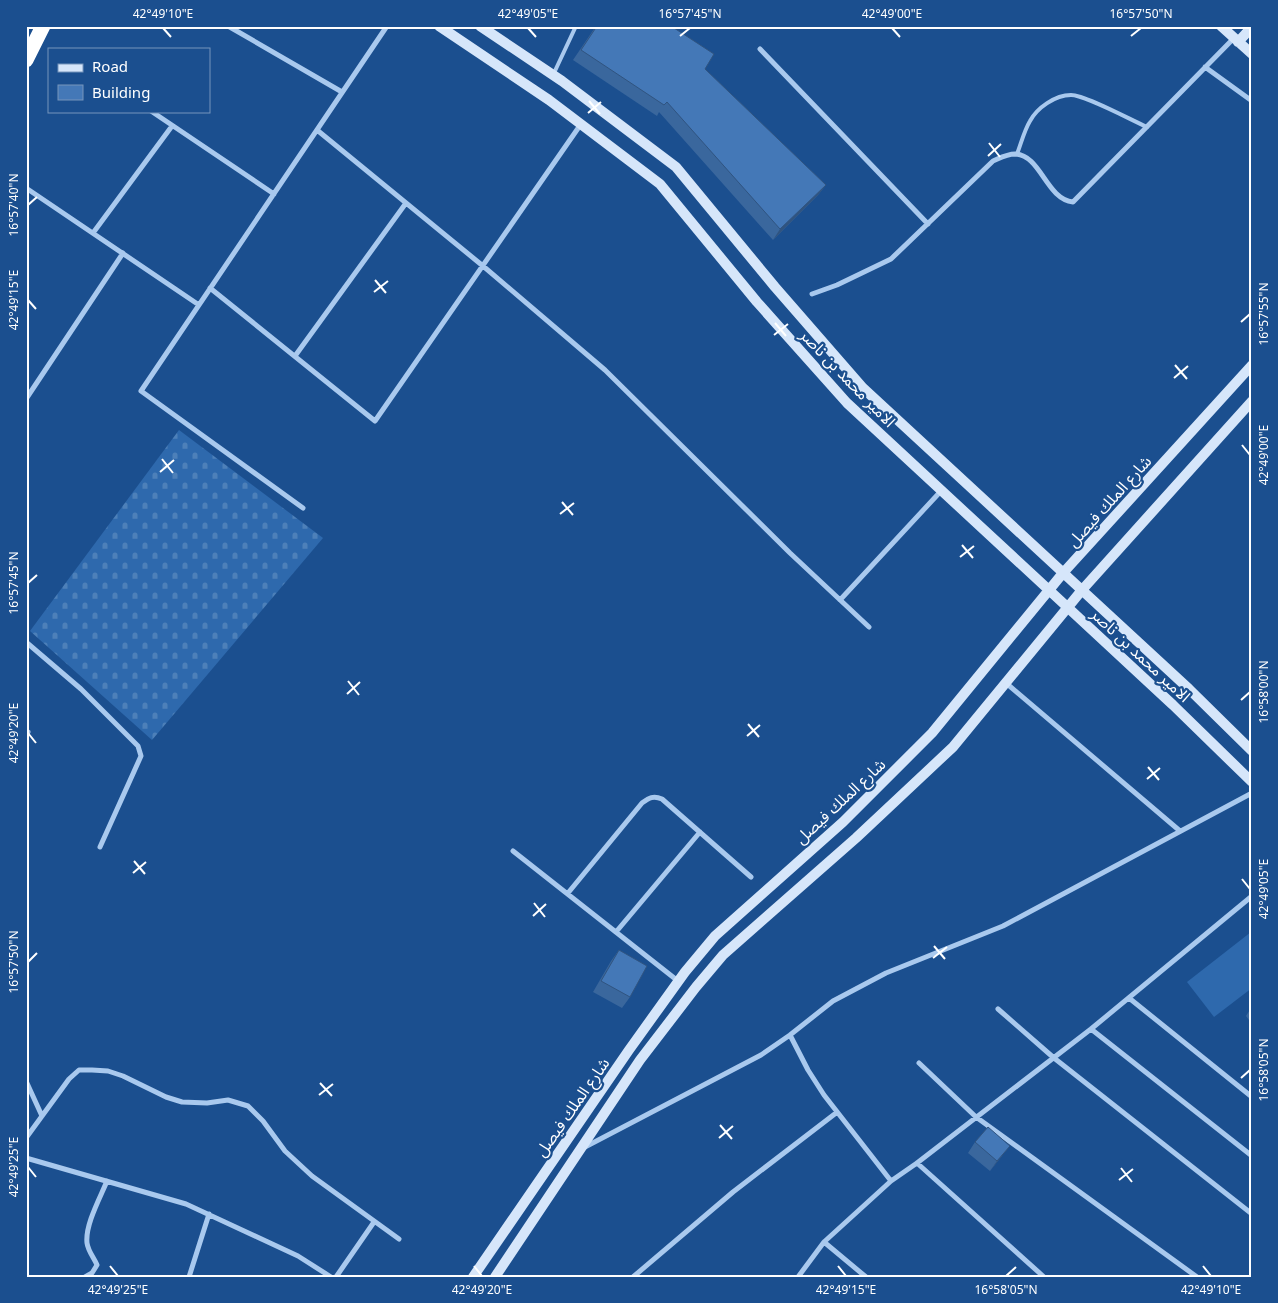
<svg xmlns="http://www.w3.org/2000/svg" width="1278" height="1303" viewBox="0 0 1278 1303" font-family="'Noto Sans','Noto Sans Arabic',sans-serif">
  <style>
    .cemetery { fill: url(#cemetery-stones) }
    .garden { fill: #2e69ad }
    .lines { fill: none; stroke-linecap: round; stroke-linejoin: round }
    .lane { stroke: #a9c9ee; stroke-width: 4 }
    .street { stroke: #a9c9ee; stroke-width: 5 }
    .secondary { stroke: #d6e6fa; stroke-width: 10 }
    .highway { stroke: #fff; stroke-width: 15 }
    .wall { fill: #3a679d }
    .shaded-wall { fill: #305480 }
    .building { fill: #4478b7; stroke: #305480 }
    .ticks { fill: none; stroke: #fff; stroke-width: 2 }
    .labels { text-anchor: middle; dominant-baseline: central; stroke-width: 4.5; stroke-linejoin: round; paint-order: stroke }
    .street-label { font-size: 16px; fill: #fff; stroke: #1b4f8f }
    .neatline { fill: none; stroke: #fff; stroke-width: 2 }
    .ticks-label { font-size: 12px; text-anchor: middle; fill: #fff }
  </style>
  <defs>
    <pattern id="cemetery-stones" width="16" height="16" patternUnits="userSpaceOnUse" patternTransform="scale(1.25)"><rect width="16" height="16" fill="#2e69ad"/><path d="M2 7V4a2 2 0 0 1 4 0v3zM10 15v-3a2 2 0 0 1 4 0v3z" fill="#4d80b9"/></pattern>
  </defs>
  <rect width="100%" height="100%" fill="#1b4f8f"/>
  <path class="cemetery" d="M179,430l144,108 -171,202 -122,-109z"/>
  <path class="garden" d="M1251,932l1,56 -38,29 -27,-35z"/>
  <g class="lines">
    <path class="lane" d="M554,73l22,-47
      M1017,154c4,-10 7,-23 13,-33 7,-13 25,-26 41,-26 14,0 60,25 76,32"/>
    <path class="street" d="M228,26l114,66
      M760,49l168,175
      M1205,67l47,34
      M151,111l123,83
      M317,130l166,136 122,104 185,183 79,74
      M26,188l173,117
      M93,233l79,-107
      M210,288l165,133 206,-297
      M812,294l25,-9 54,-26 102,-98c7,-3 14,-7 22,-7 26,1 31,45 58,48l161,-164
      M295,356l111,-153
      M26,399l97,-146
      M303,508l-162,-117 246,-365
      M840,600l101,-109
      M26,642l55,47 57,57 3,10 -41,91
      M1006,683l174,148
      M26,736l2,-4
      M513,851l165,130
      M568,893l74,-90c7,-5 11,-8 20,-4l89,78
      M616,932l84,-100
      M1129,998l123,99
      M998,1009l56,49 198,156
      M1091,1029l161,127
      M790,1035l18,35 16,25 67,86
      M919,1063l57,54 221,160
      M26,1081l16,35
      M26,1138l43,-59 10,-9h13l16,1 15,5 43,21 16,5 25,1 21,-3 20,6 15,15 22,30 27,25 87,63
      M585,1147l176,-92 29,-20 43,-34 53,-28 117,-47 249,-133
      M26,1158l160,46 112,52 33,21
      M917,1163l127,114
      M824,1242l42,35
      M85,1277l7,-4 5,-8c-3,-7 -9,-14 -10,-22 -2,-18 13,-45 20,-62
      M189,1277l20,-63
      M336,1277l38,-55
      M633,1277l100,-85 103,-79
      M798,1277l26,-35 67,-61 26,-18 174,-134 161,-133"/>
    <path class="secondary" d="M439,26l110,74 111,84 97,118 90,101 326,302 79,77
      M480,26l82,55 114,86 99,120 88,101 326,301 63,62
      M1221,26l31,28
      M1238,42l14,-15
      M473,1277l156,-227 56,-78 30,-36 128,-114 89,-89 131,-160 189,-208
      M495,1277l145,-217 56,-73 27,-32 133,-117 97,-91 129,-157 170,-189"/>
    <path class="highway" d="M26,60l17,-34"/>
  </g>
  <path class="wall" d="M596,26l109,43 121,116 -8,10 -45,45 -114,-128 -2,4 -84,-56z
    M619,950l11,47 -8,11 -29,-16 18,-31z
    M1251,1008h1v16l-6,-8z
    M975,1142l27,14 -12,15 -22,-18z"/>
  <path class="shaded-wall" d="M826,185l-8,10 -45,45 7,-11z
    M1010,1146l-20,25 7,-10z"/>
  <path class="building" d="M597,26h74l43,28 -9,15 121,116 -46,44 -113,-127 -3,3 -83,-55z
    M619,950l28,16 -17,31 -29,-16z
    M988,1127l22,19 -13,15 -22,-19z"/>
  <path class="ticks" d="M163,28l8,9M528,28l8,9M892,28l8,9M680,36l10,-8M1131,36l10,-8M589,101l11,13M588,113l13,-11M989,143l11,14M988,156l13,-12M28,205l9,-8M375,280l11,13M374,292l14,-11M28,300l8,9M1241,322l9,-8M775,323l11,13M774,335l14,-11M1175,365l12,14M1174,378l14,-12M1242,445l8,10M162,459l11,14M160,472l14,-12M562,502l11,13M560,514l14,-11M962,545l11,13M960,557l14,-11M28,583l9,-8M348,681l11,14M347,694l13,-12M1241,700l9,-8M748,724l11,13M28,733l8,10M747,736l13,-11M1148,767l11,13M1147,779l13,-11M134,861l11,13M133,873l13,-11M1242,879l8,10M534,903l11,14M533,916l13,-12M934,946l11,13M933,958l14,-11M28,962l9,-9M1241,1078l9,-8M320,1083l12,13M319,1095l14,-11M720,1125l12,14M719,1138l14,-12M28,1167l8,10M1121,1168l11,14M1119,1180l14,-11M110,1266l8,10M474,1266l8,10M838,1266l8,10M1203,1266l8,10M1006,1276l10,-9"/>
  <g class="labels">
    <g class="street-label">
      <text transform="translate(848 378) rotate(46)">الامير محمد بن ناصر</text>
      <text transform="translate(1109 501) rotate(-48)">شارع الملك فيصل</text>
      <text transform="translate(1141 655) rotate(43)">الامير محمد بن ناصر</text>
      <text transform="translate(840 801) rotate(-43)">شارع الملك فيصل</text>
      <text transform="translate(572 1107) rotate(-55)">شارع الملك فيصل</text>
    </g>
  </g>
  <rect width="1278" height="1303" fill="none" stroke="#1b4f8f" stroke-width="55"/>
  <rect x="48" y="48" width="162" height="65" fill="#1b4f8f" stroke="#7695bc"/>
  <rect x="58" y="64" width="25" height="8" fill="#d6e6fa" stroke="#7695bc"/>
  <text x="92" y="72" font-size="15" fill="#ffffff">Road</text>
  <rect x="58" y="85" width="25" height="15" fill="#4478b7" stroke="#7695bc"/>
  <text x="92" y="98" font-size="15" fill="#ffffff">Building</text>
  <rect x="28" y="28" width="1222" height="1248" class="neatline"/>
  <g class="ticks-label">
    <text x="163" y="18">42°49'10"E</text>
    <text x="528" y="18">42°49'05"E</text>
    <text x="690" y="18">16°57'45"N</text>
    <text x="892" y="18">42°49'00"E</text>
    <text x="1141" y="18">16°57'50"N</text>
    <text transform="translate(14 205) rotate(-90)" y="4">16°57'40"N</text>
    <text transform="translate(14 300) rotate(-90)" y="4">42°49'15"E</text>
    <text transform="translate(1264 314) rotate(-90)" y="4">16°57'55"N</text>
    <text transform="translate(1264 455) rotate(-90)" y="4">42°49'00"E</text>
    <text transform="translate(14 583) rotate(-90)" y="4">16°57'45"N</text>
    <text transform="translate(1264 692) rotate(-90)" y="4">16°58'00"N</text>
    <text transform="translate(14 733) rotate(-90)" y="4">42°49'20"E</text>
    <text transform="translate(1264 889) rotate(-90)" y="4">42°49'05"E</text>
    <text transform="translate(14 962) rotate(-90)" y="4">16°57'50"N</text>
    <text transform="translate(1264 1070) rotate(-90)" y="4">16°58'05"N</text>
    <text transform="translate(14 1167) rotate(-90)" y="4">42°49'25"E</text>
    <text x="118" y="1294">42°49'25"E</text>
    <text x="482" y="1294">42°49'20"E</text>
    <text x="846" y="1294">42°49'15"E</text>
    <text x="1006" y="1294">16°58'05"N</text>
    <text x="1211" y="1294">42°49'10"E</text>
  </g>
</svg>
